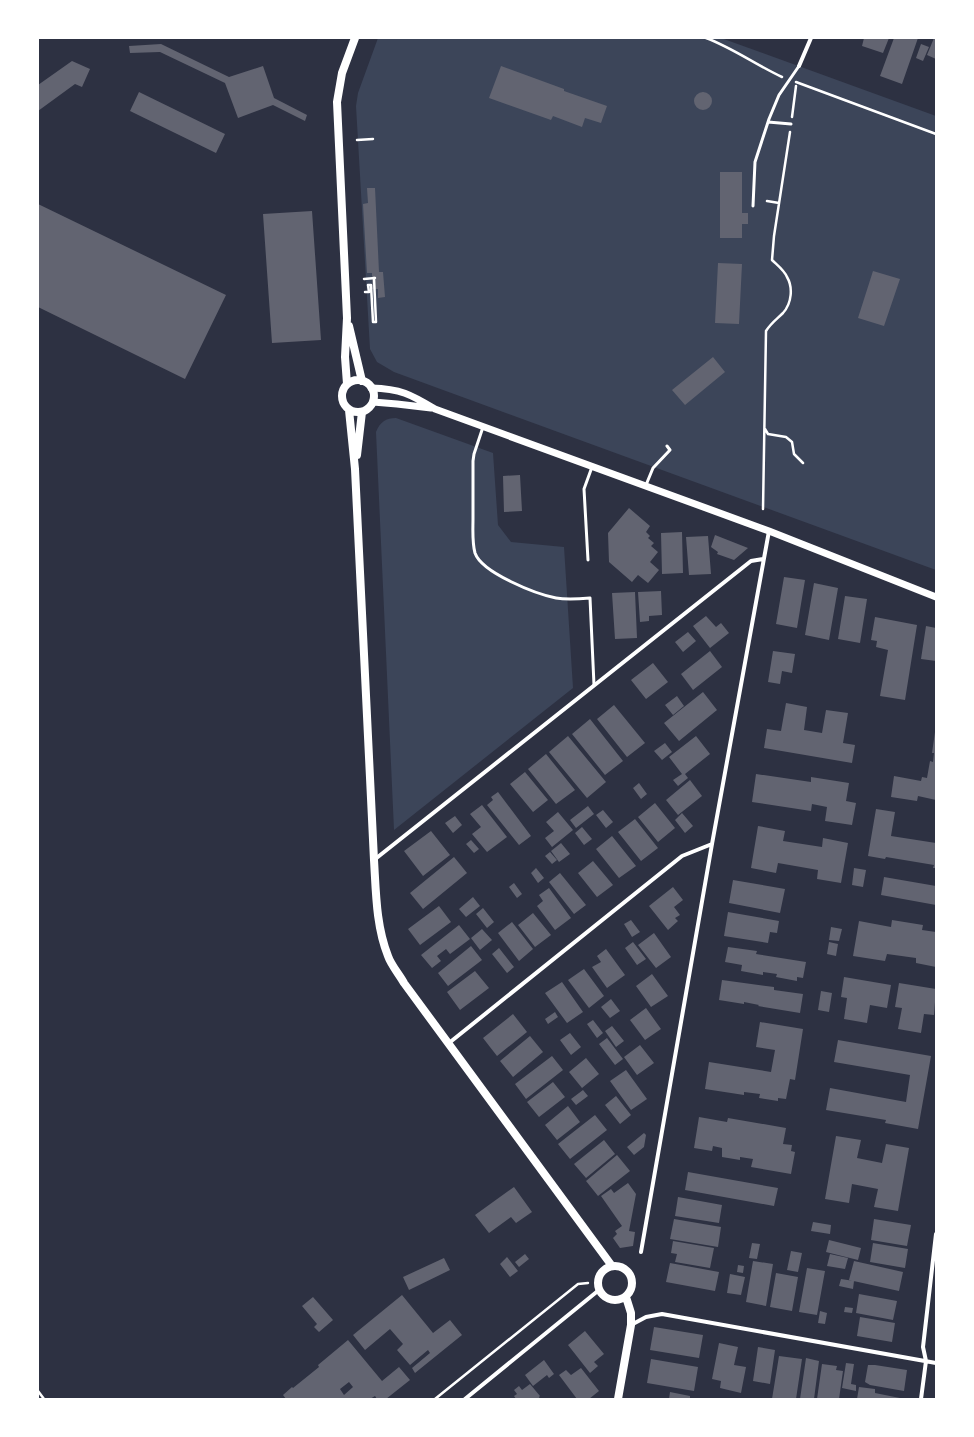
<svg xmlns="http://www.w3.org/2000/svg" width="974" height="1437" viewBox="0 0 974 1437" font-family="Quicksand,sans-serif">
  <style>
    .green { fill: #3c4559 }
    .building { fill: #626471; fill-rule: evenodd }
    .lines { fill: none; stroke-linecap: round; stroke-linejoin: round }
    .path { stroke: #fff; stroke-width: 2.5 }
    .service { stroke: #fff; stroke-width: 3 }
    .minor { stroke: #fff; stroke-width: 4 }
    .tertiary { stroke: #fff; stroke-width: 7 }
    .secondary { stroke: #fff; stroke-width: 8 }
  </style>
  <rect width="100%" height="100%" fill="#2d3142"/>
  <path class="green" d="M378,38h343l215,78v454l-542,-198 -17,-10 -7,-13 -14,-243 2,-13z
    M396,418l97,35 5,72 13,17 53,5 9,141 -179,142 -18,-398c4,-10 10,-14 20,-14z"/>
  <path class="building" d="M864,38h25l-6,15 -21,-7z
    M894,38h24l-16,46 -22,-8z
    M934,38h2v21l-9,-4z
    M161,44l68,33 34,-11 11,32 33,17 -2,6 -32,-16 -35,13 -13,-35 -65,-31 -30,1 -1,-7z
    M921,44l8,3 -6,14 -7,-3z
    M72,61l18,8 -8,18 -7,-3 -37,27v-26z
    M501,66l63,23v2l43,15 -6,17 -16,-5 -3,9 -29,-11 -2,4 -62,-22z
    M139,92l86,42 -9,19 -86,-42z
    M694 101a9 9 0 1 1 18 0a9 9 0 1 1-18 0Z
    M720,172h22v41h6v11h-6v14h-22z
    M367,188h8l4,84h4l2,25 -7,1v-9h-6v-16h-5l-4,-69 5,-1z
    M38,204l188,91 -41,84 -147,-72z
    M312,211l9,129 -49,3 -9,-129z
    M718,263l24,1 -3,60 -24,-1z
    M873,271l27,8 -16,47 -26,-8z
    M713,357l12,15 -40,33 -13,-15z
    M520,475l2,36 -18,1 -1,-36z
    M629,508l21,18 -4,6 4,4 -2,2 6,5 -3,3 7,6 -8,10 9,8 -11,13 -10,-8 -6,7 -23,-20 -1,-29z
    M682,532l1,41 -21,1 -1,-41z
    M715,535l33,13 -14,12 -17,-6 1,-2 -7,-5z
    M708,536l3,38 -22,1 -3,-38z
    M784,577l21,3 -8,48 -21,-4z
    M814,583l24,5 -9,52 -24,-5z
    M661,591l1,24 -13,1v5l-9,1 -2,-30z
    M635,592l2,46 -22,1 -3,-46z
    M845,596l22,3 -7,44 -22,-4z
    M706,616l10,11 5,-4 8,10 -19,15 -17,-22z
    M875,617l42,8 -12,75 -25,-4 8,-46 -12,-3 1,-6 -6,-1z
    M926,626l10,2v33l-15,-2z
    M688,632l8,9 -13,11 -8,-10z
    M710,651l12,16 -29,23 -12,-16z
    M773,651l22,3 -3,19 -10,-2 -2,13 -12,-2z
    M653,663l15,19 -22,17 -15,-19z
    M703,692l14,18 -38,31 -15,-18z
    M677,696l7,10 -11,9 -8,-10z
    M786,703l21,4 -3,23 18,3 4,-23 22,3 -5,30 12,2 -3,18 -88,-15 3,-19 14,2z
    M614,705l31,38 -18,14 -30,-38z
    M590,719l33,42 -18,14 -33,-41z
    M935,732l1,68 -18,-4 -1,5 -26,-4 3,-21 27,5 1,-4 5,1 3,-17 3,1 1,-9h-2z
    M568,736l38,46 -19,16 -38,-46z
    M696,736l14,18 -25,20 3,4 -10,8 -5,-6 9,-6 -13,-17z
    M665,743l7,9 -10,8 -8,-9z
    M546,754l29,36 -19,14 -28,-35z
    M525,772l23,28 -15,12 -23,-28z
    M756,774l55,8v-5l38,6 -3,18 10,2 -4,22 -27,-4 2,-14 -15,-3 -1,7 -59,-9z
    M690,780l12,16 -24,19 -12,-15z
    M639,783l8,11 -6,5 -8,-11z
    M498,792l33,44 -12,9 -32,-40 6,-5 -2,-3z
    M655,803l20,25 -17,14 -20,-25z
    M482,805l25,32 -20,15 -15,-18 9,-7 -11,-13z
    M588,806l6,8 -18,14 -6,-8z
    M876,809l19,3 -4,24 45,7v25h-3l1,-3 -48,-8 -1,2 -17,-3z
    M603,810l10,12 -7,6 -10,-13z
    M558,812l15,18 -21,17 -7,-9 9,-7 -8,-9z
    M682,813l11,13 -8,7 -10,-13z
    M455,816l7,9 -9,8 -8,-10z
    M635,819l23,29 -17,13 -23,-29z
    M758,826l27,5 -2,10 39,6 1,-9 25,5 -7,40 -24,-4 1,-9 -40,-7 -2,10 -25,-5z
    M582,827l10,12 -8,6 -9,-12z
    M431,831l19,24 -27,21 -19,-25z
    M612,836l24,30 -17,12 -23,-29z
    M471,840l8,9 -5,4 -8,-9z
    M561,843l9,11 -11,8 -8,-11z
    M550,852l7,8 -5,4 -7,-8z
    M454,857l13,16 -44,36 -13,-16z
    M593,861l20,24 -16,12 -19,-24z
    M536,868l8,10 -6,5 -7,-10z
    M854,868l12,2 -3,17 -11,-2z
    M560,873l26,32 -12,9 -25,-32z
    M884,877l52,9v19l-55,-10z
    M733,880l52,9 -5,24 -51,-10z
    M514,883l8,11 -5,4 -8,-11z
    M673,887l10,13 -9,7 6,8 -5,3 3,3 -10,9 -19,-24z
    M549,888l22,30 -16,12 -18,-24 6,-5 -4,-6z
    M473,897l7,9 -14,11 -7,-8z
    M439,906l12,16 -31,23 -12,-16z
    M483,908l11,14 -7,6 -11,-14z
    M728,912l51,9 -2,12 -7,-1 -2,11 -44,-7z
    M533,913l18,22 -16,12 -17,-22z
    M631,920l9,12 -8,5 -8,-13z
    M892,920l31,5 -1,5 14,2v35l-20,-4v-5l-29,-4 -2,7 -32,-5 6,-35 32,6z
    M512,922l21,27 -14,12 -21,-28z
    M459,925l11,14 -20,15 -4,-5 -9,7 4,5 -9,7 -11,-13z
    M831,927l11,2 -3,12 -10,-1z
    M482,929l10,11 -12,10 -9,-12z
    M654,933l17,24 -15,11 -18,-23z
    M633,942l13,17 -9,6 -12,-17z
    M829,942l9,2 -2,12 -9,-2z
    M471,946l11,14 -34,26 -10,-13z
    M728,947l29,4 -1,3 50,8 -3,16 -6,-1v4l-21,-4 1,-3 -14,-2v3l-22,-4 1,-6 -17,-3z
    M499,948l15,19 -7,6 -15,-19z
    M606,949l19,26 -18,13 -15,-21 9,-5 -4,-6z
    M584,969l20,27 -15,12 -21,-28z
    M475,971l14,17 -29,22 -13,-18z
    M652,974l16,22 -17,11 -15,-21z
    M844,977l47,8 -4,23 -17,-3 -3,18 -23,-4 3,-21 -6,-1z
    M722,980l52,7v3l29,4 -3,19 -42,-7 1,-1 -15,-3v2l-25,-4z
    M562,982l21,30 -16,11 -22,-30z
    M899,983l37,6 -2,26 -10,-1 -3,19 -23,-4 4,-21 -7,-1z
    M821,991l11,2 -3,19 -11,-2z
    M611,999l9,12 -10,7 -9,-11z
    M646,1008l15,21 -16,11 -15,-20z
    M555,1012l3,5 -10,7 -3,-5z
    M513,1014l14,18 -30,24 -14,-18z
    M593,1020l10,13 -6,5 -10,-14z
    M760,1022l43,7 -8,51 -5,-1 -4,20 -8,-1v3l-19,-3 1,-4 -16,-2v3l-39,-6 4,-27 62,10 4,-22 -19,-3z
    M612,1026l12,15 -8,6 -11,-16z
    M570,1033l11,14 -10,8 -11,-15z
    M530,1036l13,16 -30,25 -13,-16z
    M607,1038l16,21 -8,6 -16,-21z
    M838,1040l93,16 -13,73 -33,-6 1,-3 -60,-10 4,-22 76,14 4,-27 -76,-13z
    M640,1045l14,18 -17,12 -13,-18z
    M552,1056l11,14 -37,29 -11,-15z
    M586,1058l13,16 -17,14 -13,-16z
    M626,1070l21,29 -16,11 -21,-29z
    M553,1082l12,15 -26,20 -12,-15z
    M583,1090l5,6 -12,9 -5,-6z
    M616,1096l15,19 -11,9 -15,-19z
    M568,1106l12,16 -23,18 -12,-15z
    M595,1115l12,15 -37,29 -12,-15z
    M699,1117l28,5 1,-4 58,10 -3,16 9,1 -1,6 4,1 -4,22 -40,-7 2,-8 -13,-2v3l-18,-3v-9l-9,-2 -1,5 -18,-3z
    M644,1133l2,2 -2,12 -10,8 -7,-8z
    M836,1136l25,4 -4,18 25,5 4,-19 23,4 -11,63 -24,-4 4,-18 -26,-5 -3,19 -24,-4z
    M604,1140l11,14 -29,24 -12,-14z
    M617,1155l13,16 -32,25 -12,-15z
    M688,1172l90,16 -4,18 -89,-16z
    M628,1183l8,11 -7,37 6,1 -2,14 -13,2 -7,-10 4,-4 -2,-3 7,-5 -21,-30 10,-7 3,4z
    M514,1187l18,25 -16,11 -5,-6 -22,16 -14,-18z
    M678,1197l44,8 -3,18 -44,-7z
    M674,1219l47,8 -3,20 -48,-8z
    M874,1219l37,6 -4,21 -36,-6z
    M813,1222l18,3 -1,9 -19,-3z
    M829,1240l32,8 -3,12 -32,-8z
    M673,1241l41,7 -4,20 -35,-6 2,-8 -6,-1z
    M752,1243l8,1 -3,15 -8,-1z
    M873,1243l35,6 -3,19 -35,-6z
    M791,1251l11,2 -4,19 -11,-2z
    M525,1254l4,5 -10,8 -4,-5z
    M830,1254l18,4 -3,11 -18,-3z
    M507,1257l11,14 -8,6 -10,-13z
    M444,1258l6,12 -41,20 -6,-13z
    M753,1261l20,3 -7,42 -20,-4z
    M854,1261l49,11 -4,19 -50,-11z
    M670,1263l49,9 -4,19 -49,-9z
    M738,1265l6,1 -1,7 -6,-1z
    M807,1268l18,3 -8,44 -18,-3z
    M776,1273l22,4 -6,34 -22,-4z
    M730,1274l15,3 -4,18 -14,-2z
    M841,1279l13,2 -1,8 -14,-3z
    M859,1294l38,7 -4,19 -37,-7z
    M402,1295l31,38 17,-13 12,15 -47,38 -3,-5 18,-15 -2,-3 -18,15 -13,-15 6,-6 -13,-15 -25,21 -12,-15z
    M313,1297l20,23 -14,12 -5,-5 3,-3 -15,-18z
    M845,1307l8,1 -1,5 -8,-1z
    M820,1311l7,2 -2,11 -7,-1z
    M860,1317l35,6 -3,19 -35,-6z
    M654,1327l49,8 -4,23 -49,-8z
    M585,1331l19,23 -10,8 4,4 -8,7 -22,-28z
    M348,1340l34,41 17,-14 11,13 -24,19h-9l-2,-3 -5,3h-84l-3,-4 9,-8 1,1 26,-21 -1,-2zM349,1382l4,5 -9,8 -4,-6z
    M719,1343l19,4 -4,18 12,2 -5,26 -21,-5 1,-7 -9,-2z
    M758,1347l17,3 -5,34 -17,-3z
    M779,1356l23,3 -6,40h-24z
    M806,1358l13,3 -5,38h-14z
    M651,1359l47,8 -4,24 -47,-8z
    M544,1360l10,14 -5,4 -2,-3 -14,11 -8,-11z
    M846,1363l8,1 -3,20 5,1v6l-14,-3z
    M822,1364l15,2 -1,4 7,1 -4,28h-22z
    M868,1365h7l32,5 -3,21 -34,-6 -5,-3z
    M581,1368l18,23 -10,8h-12l-18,-24 7,-5 5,5z
    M530,1384l10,12 -1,1 1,2h-24l-2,-3 3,-2 -3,-4 5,-4 3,4z
    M859,1387l16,2v4l30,6h-48z
    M670,1392l20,4v3h-21z"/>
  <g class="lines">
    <path class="path" d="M706,38c27,10 50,27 76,39
      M796,82l140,52
      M792,117l4,-31
      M357,140l16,-1
      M767,201l12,2
      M364,279l11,-1
      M365,292h4l-1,-7h3l2,37h3l-2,-44
      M765,429l3,5 18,3 6,5 2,12 9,9
      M763,509l3,-178c5,-8 11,-12 17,-18 9,-10 10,-26 4,-36 -3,-7 -10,-12 -15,-17l2,-24 16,-104
      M38,1391l6,8
      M435,1399l143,-115 10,-1"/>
    <path class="service" d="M768,122l23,2
      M753,206l2,-44 14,-43 10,-24 20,-29
      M483,427l-9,27 -1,7c0,19 0,39 0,58 0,11 -1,23 2,34 7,20 61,41 81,45 11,2 23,1 34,0l4,87
      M646,485l7,-17 17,-18 -3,-4
      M588,560l-4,-71 8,-22"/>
    <path class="minor" d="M799,66l12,-28
      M374,860l377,-299 12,-2
      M449,1043l233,-187 30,-12
      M641,1252l71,-408 57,-313
      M631,1325l15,-8 16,-3 274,49
      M465,1399l134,-109
      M921,1399l5,-38 -3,-14 13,-113"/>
    <path class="tertiary" d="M371,388c30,1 39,6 64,21l334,122 167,66
      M373,402l24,2 34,4"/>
    <path class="secondary" d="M349,326l13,55
      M342 396a16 16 0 1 1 32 0a16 16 0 1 1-32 0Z
      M347,384l-2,-27 2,-39 -10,-216 5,-29 13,-35
      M349,410l6,59 19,391c2,32 2,66 14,96 3,9 11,18 16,27l208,283
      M357,455l5,-43
      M598 1283a17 17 0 1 1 34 0a17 17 0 1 1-34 0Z
      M618,1399l13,-74v-12l-5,-16"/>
  </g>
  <rect width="974" height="1437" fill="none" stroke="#ffffff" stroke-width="78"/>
</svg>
